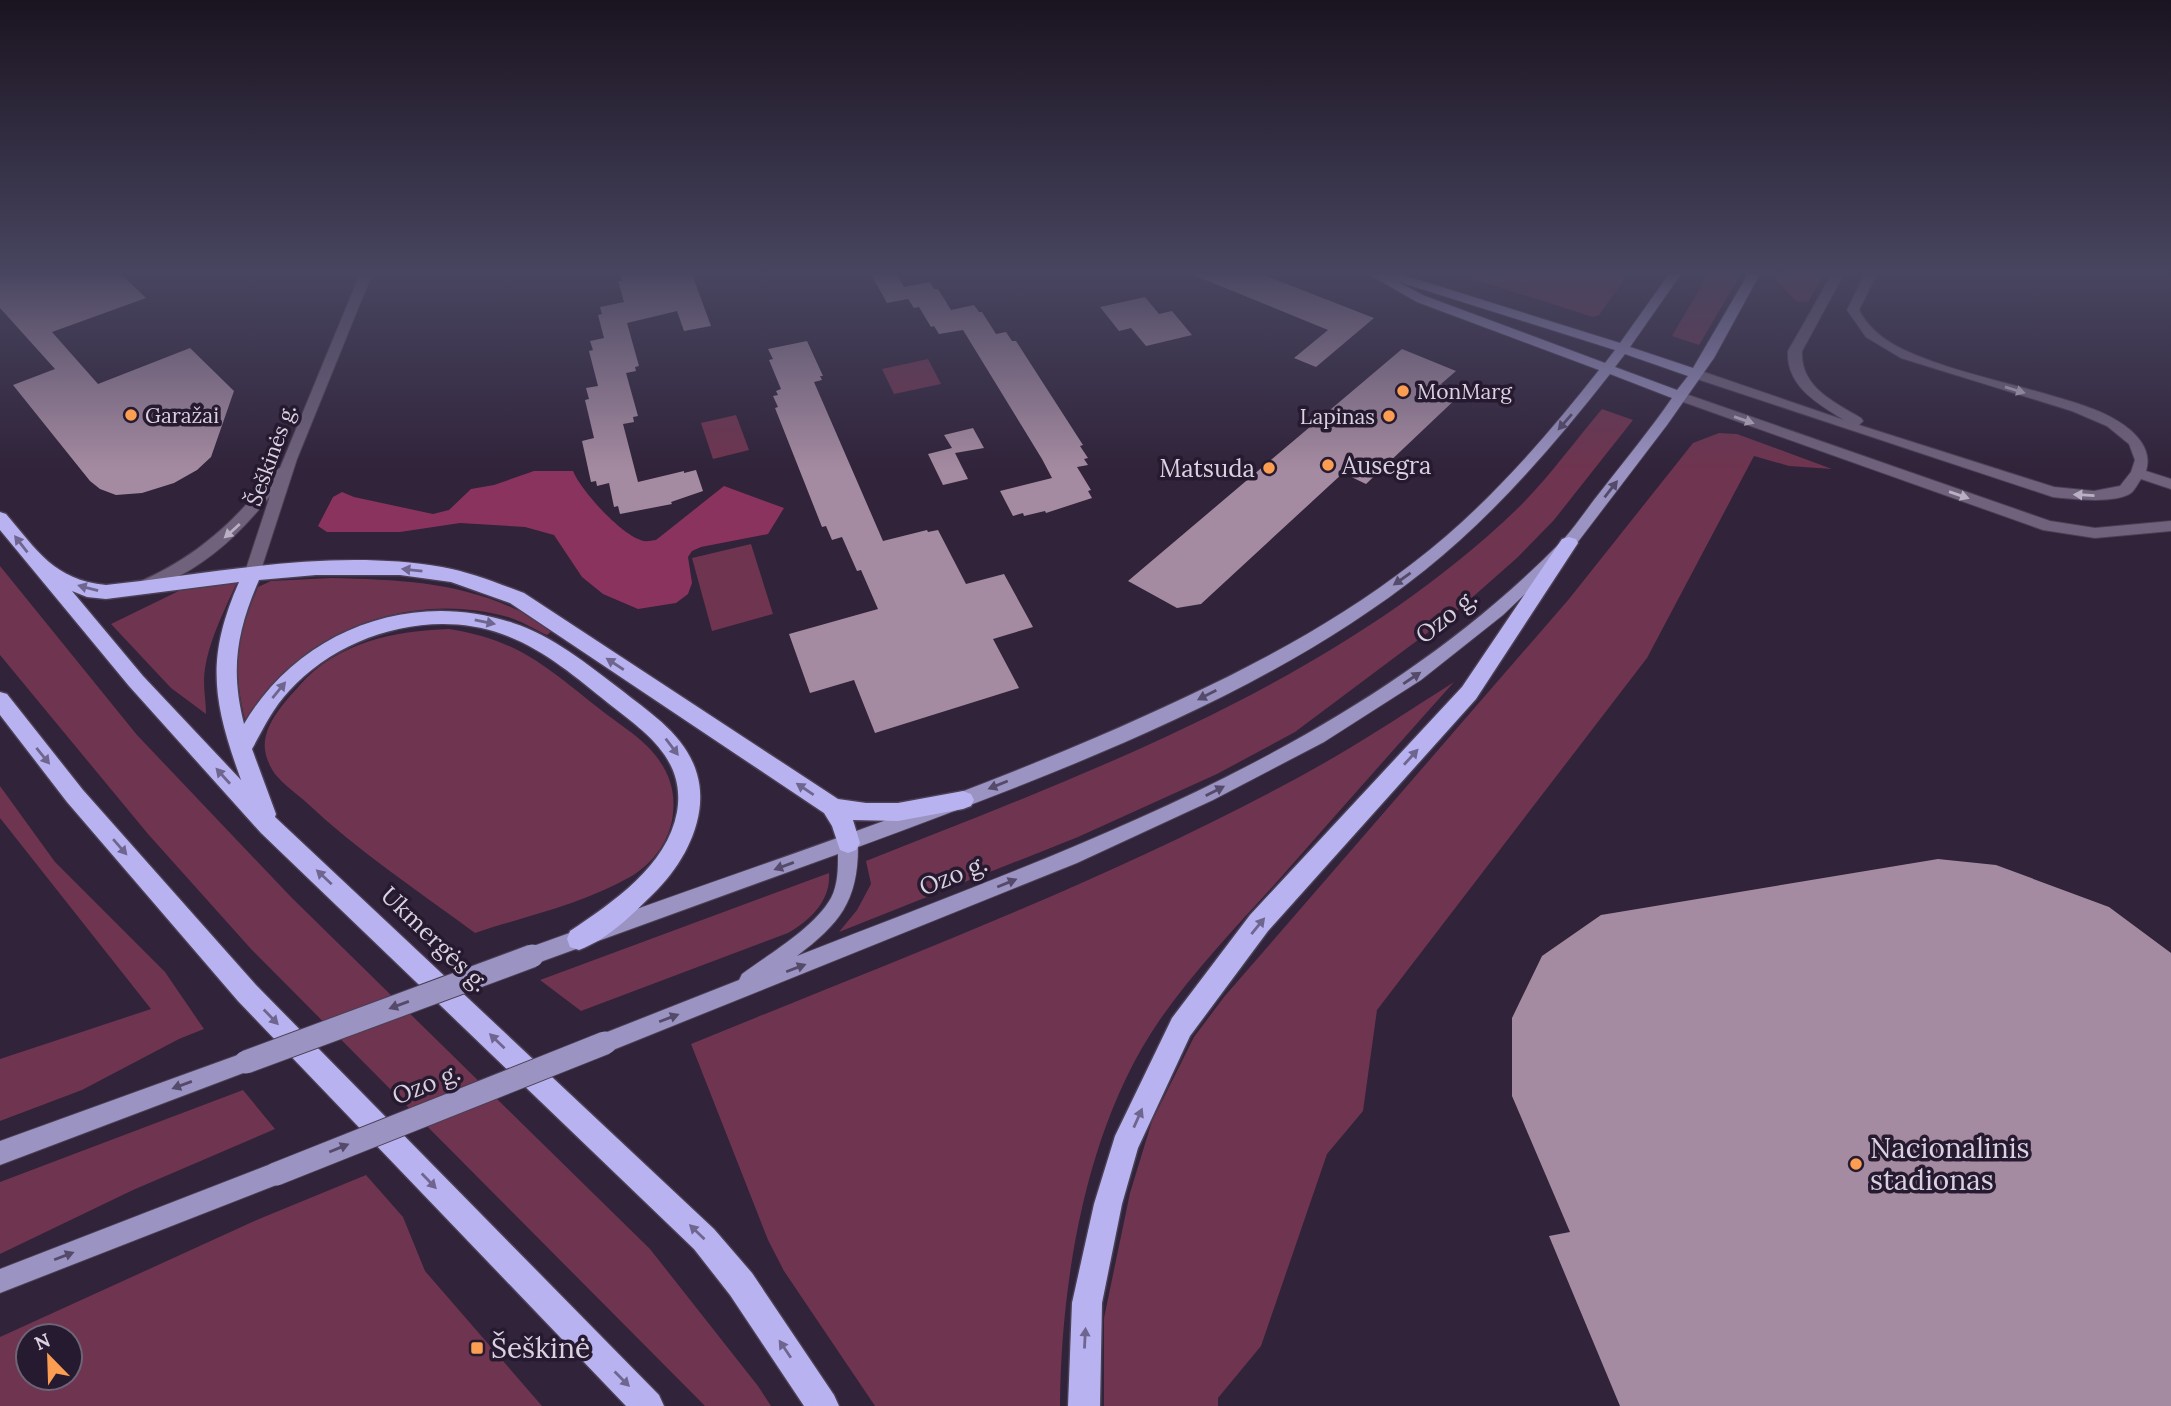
<svg xmlns="http://www.w3.org/2000/svg" width="2171" height="1406" viewBox="0 0 2171 1406" font-family="Lora,serif">
  <style>
    .green { fill: #6f344f; fill-rule: evenodd }
    .forest { fill: #8a335e }
    .building { fill: #a58ba1 }
    .lines { fill: none; stroke-linecap: round; stroke-linejoin: round }
    .minor-casing { stroke: #4a3f53; stroke-width: 2 }
    .major-casing { stroke: #4a3f53; stroke-width: 2 }
    .highway-casing { stroke: #4a3f53; stroke-width: 3 }
    .minor { fill: #70627c; fill-rule: evenodd }
    .major { fill: #9b93c2; fill-rule: evenodd }
    .highway { fill: #b8b3f0; fill-rule: evenodd }
    .major-bridge-casing { stroke: #4a3f53; stroke-width: 25; stroke-linecap: butt }
    .major-bridge { stroke: #9b93c2; stroke-width: 23 }
    .oneway { fill: #bab0c3 }
    .oneway2 { fill: #554a6a }
    .oneway3 { fill: #6f6690 }
    .poi-dot { fill: #fb9e51; stroke: #261a30; stroke-width: 2.5 }
    .labels { text-anchor: middle; dominant-baseline: central; stroke-width: 7; stroke-linejoin: round; paint-order: stroke }
    .far-poi-label { font-size: 21px; fill: #dad2e1; stroke: #261a30; text-anchor: start }
    .far-street-label { font-size: 21px; fill: #dad2e1; stroke: #261a30 }
    .poi-label { font-size: 24px; fill: #dad2e1; stroke: #261a30; text-anchor: start }
    .street-label { font-size: 24px; fill: #dad2e1; stroke: #261a30 }
    .near-poi-label { font-size: 28px; fill: #dad2e1; stroke: #261a30; text-anchor: start }
  </style>
  <rect width="100%" height="100%" fill="#30233a"/>
  <path class="green" d="M1458,274h170l-29,41 -6,2z
    M1708,274h33l-42,71 -27,-9z
    M1777,274h47l-16,28 -12,-1 -19,-20z
    M928,359l13,25 -47,10 -12,-25z
    M1602,409l31,11 -79,100 -36,37 -60,53 -163,122 -78,42 -139,63 -239,95 18,-22 14,-26 -5,-23c227,-90 470,-179 650,-351 31,-30 58,-68 86,-101z
    M736,415l13,35 -36,9 -12,-36z
    M1719,433l18,1 95,35 -43,-3 -35,-10 -107,202 -270,352 -14,101 -36,43 -66,192 -43,52v8h-114v-88l26,-125 22,-72 42,-84 30,-40 345,-398 124,-156z
    M751,544l22,70 -61,17 -20,-73z
    M0,566l137,169 154,162 359,352 108,137 13,20h-66l-454,-457 -103,-115 -148,-179z
    M331,578c83,2 150,5 222,52l-6,5c-13,-6 -26,-14 -39,-18 -102,-28 -207,15 -263,103 -13,-57 -9,-80 13,-133l13,-6z
    M237,582c-13,30 -32,65 -33,99 0,11 2,22 2,33l-35,-26 -60,-64 80,-39z
    M449,629c71,11 98,39 152,81 15,12 33,23 46,36 19,19 29,41 26,67 -2,26 -20,51 -43,64 -47,27 -104,39 -155,56 -57,-42 -117,-82 -168,-130 -10,-9 -23,-18 -32,-29 -5,-7 -9,-16 -10,-24 -3,-25 20,-48 34,-64 38,-44 95,-55 150,-57z
    M1454,682c-60,67 -119,134 -179,202 -40,44 -82,88 -116,137 -73,106 -98,259 -99,385h-185l-91,-135 -16,-31 -77,-196c205,-84 415,-162 610,-268 53,-29 103,-62 153,-94z
    M0,786l55,76 110,110 39,57 -25,10 -97,51 -82,31v-62l151,-50 -151,-191z
    M829,873c2,28 -19,47 -41,60l-207,78 -41,-31z
    M243,1090l32,39 -142,61 -133,64v-72z
    M366,1175l37,42 22,54 117,135h-542v-69l259,-118zM28,1336h42v42h-42z"/>
  <path class="forest" d="M534,471h39c8,20 50,66 71,70 4,1 8,-1 12,-1l68,-54 60,22 -16,26 -67,13 -9,4 -4,6 4,26 -4,11 -12,9 -38,6 -35,-15 -21,-17 -28,-42 -29,-8 -65,-4 -60,9h-73l-9,-6 15,-29 9,-5 12,5 79,17 16,-4 22,-21 23,-4z"/>
  <path class="building" d="M0,274h121l25,24 -94,34 46,52 92,-36 44,43 -23,66 -14,13 -23,13 -32,10 -26,2 -16,-6 -10,-8 -77,-96 42,-16 -55,-61z
    M620,274h72l19,52 -27,5 -7,-20 -50,12 12,43 -4,1 1,4 -10,2 12,43 -5,1 1,5 -11,2 15,58 46,-11v2l12,-3 7,21 -32,11 1,2 -52,10 -2,-8 -4,1 -5,-24 -12,3 -1,-5 -5,1 -9,-41 12,-3 -9,-38 4,-1 -3,-11 12,-2 -9,-35 4,-1 -3,-9 14,-3 -6,-23 4,-1 -2,-7 24,-5 -6,-21h4z
    M871,274h26l7,13 26,-5 4,7h4l13,21 23,-5 5,7h3l14,22 10,-2 6,9h4l67,104 -3,1 8,12 -4,1 4,6 -11,2 14,23 -3,1 4,7 -46,15 -1,-2 -21,5 -1,-3 -10,3 -13,-25 52,-13 -10,-19 -79,-129 -24,4 -5,-8 -3,1 -12,-20 -5,1 -6,-9 -21,4z
    M1191,274h70l113,44 -58,49 -22,-9 34,-28z
    M1145,297l14,17 13,-3 20,24 -46,11 -15,-18 -12,3 -19,-24z
    M807,341l16,35h-3l2,4 -8,2 69,159 44,-11 1,2 10,-2 28,54 38,-10 29,53 -40,12 26,49 -144,45 -21,-53 -44,13 -21,-59 89,-25 -17,-39 -4,1 -15,-34 -10,3 -6,-14 -4,1 -47,-119 3,-1 -5,-11 5,-1 -2,-4 5,-2 -12,-29 4,-1 -5,-10z
    M1402,349l54,22 -15,13 21,9 -96,91 -23,-11 -142,131 -24,4 -49,-27z
    M973,428l11,20 -29,5 13,26 -25,6 -15,-31 24,-6 -8,-13z
    M1938,859l58,6 113,42 62,46v453h-551l-71,-170 21,-4 -58,-136v-78l30,-62 59,-41z"/>
  <g class="lines">
    <g class="minor-casing">
      <path id="minor" d="M360,274h12l-75,185 -39,120h-12l-2,-4 26,-79c-29,37 -62,68 -105,87 -9,4 -16,10 -26,7l-2,-4 2,-4c58,-25 98,-62 136,-112l5,-2z
        M1832,274h12l-42,77c-2,36 32,51 59,67l2,3 -4,4 195,62 40,4 26,-5 11,-14 4,-12 -6,-16 -22,-18 -35,-15 -171,-53 -35,-21 -19,-27 18,-36h12l-18,36c10,19 25,30 43,39 46,22 105,33 154,48 20,6 42,12 60,23 19,11 37,29 30,51l25,8v10l-30,-10c-3,4 -6,11 -10,14 -15,11 -59,6 -78,4l-362,-120v-6h10l143,49c-27,-17 -58,-34 -56,-69z
        M1680,392l370,129 45,7 76,-7v10l-76,7 -52,-8 -368,-131v-6z"/>
    </g>
    <g class="major-casing">
      <path id="major" d="M1368,274h32l220,69 49,-69h12l-51,73 63,21 55,-94h12l-46,84 -47,67 -93,122 -71,68 -82,65 -97,62 -111,58 -136,63 -464,187 -8,3 -8,-3 -3,-7 3,-7 142,-56 3,-6c27,-20 72,-46 89,-76 7,-13 7,-30 7,-44l-306,111 -7,-2 -3,-7 3,-7c191,-70 385,-132 572,-212 110,-48 221,-100 316,-174 71,-54 131,-123 186,-193l-182,-68zM1396,281l219,69 -10,13 -180,-67zM1625,354l63,22 -11,14 -62,-23zM1610,374l62,24c-22,32 -47,62 -71,93 -13,16 -25,35 -39,50 -207,212 -495,309 -765,415 42,-32 61,-54 61,-109 190,-71 407,-149 567,-277 70,-56 130,-126 185,-196z
        M246,1052l8,3 3,7 -3,7 -254,96v-24z
        M276,1162l8,4 4,8 -4,8 -284,111v-24z"/>
    </g>
    <g class="highway-casing">
      <path id="highway" d="M0,512l6,2c31,36 48,66 100,71 110,-12 225,-37 336,-18 28,5 55,16 82,26l314,206 28,4h32l65,-12 8,3 3,6 -3,6 -8,3 -65,12 -45,-1 7,23 -4,7 -8,3 -8,-3 -8,-24 -8,-13 -314,-210 -59,-21 -51,-7h-84l-57,5c-22,51 -29,89 -15,144 54,-93 167,-136 269,-101 40,13 74,41 107,66 30,24 66,46 77,85 12,41 -11,86 -39,115 -22,22 -49,50 -79,61l-9,-3 -3,-8 3,-8c42,-28 97,-65 107,-119 9,-53 -32,-80 -69,-109 -32,-26 -66,-55 -106,-69 -73,-26 -162,1 -213,57 -16,17 -26,38 -37,58l24,65 -1,3 439,412 38,44 82,122 5,11h-35l-74,-111 -36,-46 -433,-416 -132,-147 -129,-156zM239,582c-34,78 -26,120 2,198l-98,-104 -71,-85 15,6 19,2z
        M1569,537l7,2 2,4 -102,156 -208,232 -78,105 -52,112 -16,56 -20,99 -2,103h-32l4,-103 22,-99 21,-68 57,-118 78,-103 212,-228 100,-148z
        M0,692l7,2 76,96 173,195 403,410 5,11h-38l-388,-405 -171,-199 -67,-87z"/>
    </g>
    <use href="#minor" class="minor"/>
    <use href="#major" class="major"/>
    <use href="#highway" class="highway"/>
    <g class="major-bridge-casing">
      <path id="major-bridge" d="M246,1062l286,-106
        M276,1174l329,-131"/>
    </g>
    <use href="#major-bridge" class="major-bridge"/>
  </g>
  <defs><path id="oneway-solid" d="M-6-.8H1V-3.2L6.5 0L1 3.2V.8H-6Z" transform="scale(1.75)"/></defs>
  <g class="oneway">
    <use href="#oneway-solid" transform="translate(2015 390) rotate(17)"/>
    <use href="#oneway-solid" transform="translate(1744 420) rotate(19)"/>
    <use href="#oneway-solid" transform="translate(1959 495) rotate(19)"/>
    <use href="#oneway-solid" transform="translate(2084 495) rotate(-177)"/>
    <use href="#oneway-solid" transform="translate(232 531) rotate(138)"/>
  </g>
  <g class="oneway2">
    <use href="#oneway-solid" transform="translate(1565 422) rotate(131)"/>
    <use href="#oneway-solid" transform="translate(1611 489) rotate(-52)"/>
    <use href="#oneway-solid" transform="translate(1402 579) rotate(145)"/>
    <use href="#oneway-solid" transform="translate(1412 678) rotate(-34)"/>
    <use href="#oneway-solid" transform="translate(1207 695) rotate(153)"/>
    <use href="#oneway-solid" transform="translate(998 785) rotate(158)"/>
    <use href="#oneway-solid" transform="translate(1215 791) rotate(-27)"/>
    <use href="#oneway-solid" transform="translate(784 866) rotate(160)"/>
    <use href="#oneway-solid" transform="translate(1007 883) rotate(-22)"/>
    <use href="#oneway-solid" transform="translate(796 968) rotate(-21)"/>
    <use href="#oneway-solid" transform="translate(399 1005) rotate(160)"/>
    <use href="#oneway-solid" transform="translate(669 1018) rotate(-21)"/>
    <use href="#oneway-solid" transform="translate(182 1085) rotate(160)"/>
    <use href="#oneway-solid" transform="translate(339 1148) rotate(-22)"/>
    <use href="#oneway-solid" transform="translate(64 1256) rotate(-21)"/>
  </g>
  <g class="oneway3">
    <use href="#oneway-solid" transform="translate(21 544) rotate(-128)"/>
    <use href="#oneway-solid" transform="translate(412 570) rotate(-174)"/>
    <use href="#oneway-solid" transform="translate(88 588) rotate(-165)"/>
    <use href="#oneway-solid" transform="translate(485 622) rotate(11)"/>
    <use href="#oneway-solid" transform="translate(615 664) rotate(-147)"/>
    <use href="#oneway-solid" transform="translate(279 690) rotate(-51)"/>
    <use href="#oneway-solid" transform="translate(672 747) rotate(53)"/>
    <use href="#oneway-solid" transform="translate(43 756) rotate(51)"/>
    <use href="#oneway-solid" transform="translate(1411 757) rotate(-48)"/>
    <use href="#oneway-solid" transform="translate(223 776) rotate(-132)"/>
    <use href="#oneway-solid" transform="translate(805 789) rotate(-146)"/>
    <use href="#oneway-solid" transform="translate(120 847) rotate(49)"/>
    <use href="#oneway-solid" transform="translate(324 877) rotate(-137)"/>
    <use href="#oneway-solid" transform="translate(1258 926) rotate(-51)"/>
    <use href="#oneway-solid" transform="translate(271 1017) rotate(46)"/>
    <use href="#oneway-solid" transform="translate(497 1041) rotate(-136)"/>
    <use href="#oneway-solid" transform="translate(1138 1118) rotate(-66)"/>
    <use href="#oneway-solid" transform="translate(429 1181) rotate(46)"/>
    <use href="#oneway-solid" transform="translate(697 1232) rotate(-136)"/>
    <use href="#oneway-solid" transform="translate(1085 1338) rotate(-87)"/>
    <use href="#oneway-solid" transform="translate(785 1349) rotate(-124)"/>
    <use href="#oneway-solid" transform="translate(622 1379) rotate(45)"/>
  </g>
  <linearGradient id="sky" x2="0" y2="1"><stop stop-color="#1a1320"/><stop offset="0.58" stop-color="#484560"/><stop offset="1" stop-color="#484560" stop-opacity="0"/></linearGradient>
  <rect width="2171" height="471" fill="url(#sky)"/>
  <g class="poi-dot">
    <circle cx="1403" cy="391" r="7"/>
    <circle cx="131" cy="415" r="7"/>
    <circle cx="1389" cy="416" r="7"/>
    <circle cx="1328" cy="465" r="7"/>
    <circle cx="1269" cy="468" r="7"/>
    <circle cx="1856" cy="1164" r="7"/>
    <rect x="470" y="1341" width="14" height="14" rx="3.5"/>
  </g>
  <g class="labels">
    <g class="far-poi-label">
      <text x="1417" y="391">MonMarg</text>
      <text x="145" y="415">Garažai</text>
      <text x="1375" y="416" text-anchor="end">Lapinas</text>
    </g>
    <g class="far-street-label">
      <text transform="translate(271 455) rotate(-70)">Šeškinės g.</text>
    </g>
    <g class="poi-label">
      <text x="1342" y="465">Ausegra</text>
      <text x="1255" y="468" text-anchor="end">Matsuda</text>
    </g>
    <g class="street-label">
      <text transform="translate(1446 616) rotate(-39)">Ozo g.</text>
      <text transform="translate(953 875) rotate(-22)">Ozo g.</text>
      <text transform="translate(435 939) rotate(44)">Ukmergės g.</text>
      <text transform="translate(426 1084) rotate(-22)">Ozo g.</text>
    </g>
    <g class="near-poi-label">
      <text x="1870" y="1148">Nacionalinis<tspan x="1870" dy="32">stadionas</tspan></text>
      <text x="491" y="1348">Šeškinė</text>
    </g>
  </g>
  <g transform="translate(49 1357) rotate(337)"><circle r="33" fill="#261a30" stroke="#6e6477" stroke-width="2"/>
  <path d="M0-5L12 26L0 18L-12 26Z" fill="#fb9e51"/>
  <text y="-10" font-size="19" font-weight="bold" text-anchor="middle" fill="#dad2e1">N</text>
  </g>
</svg>
